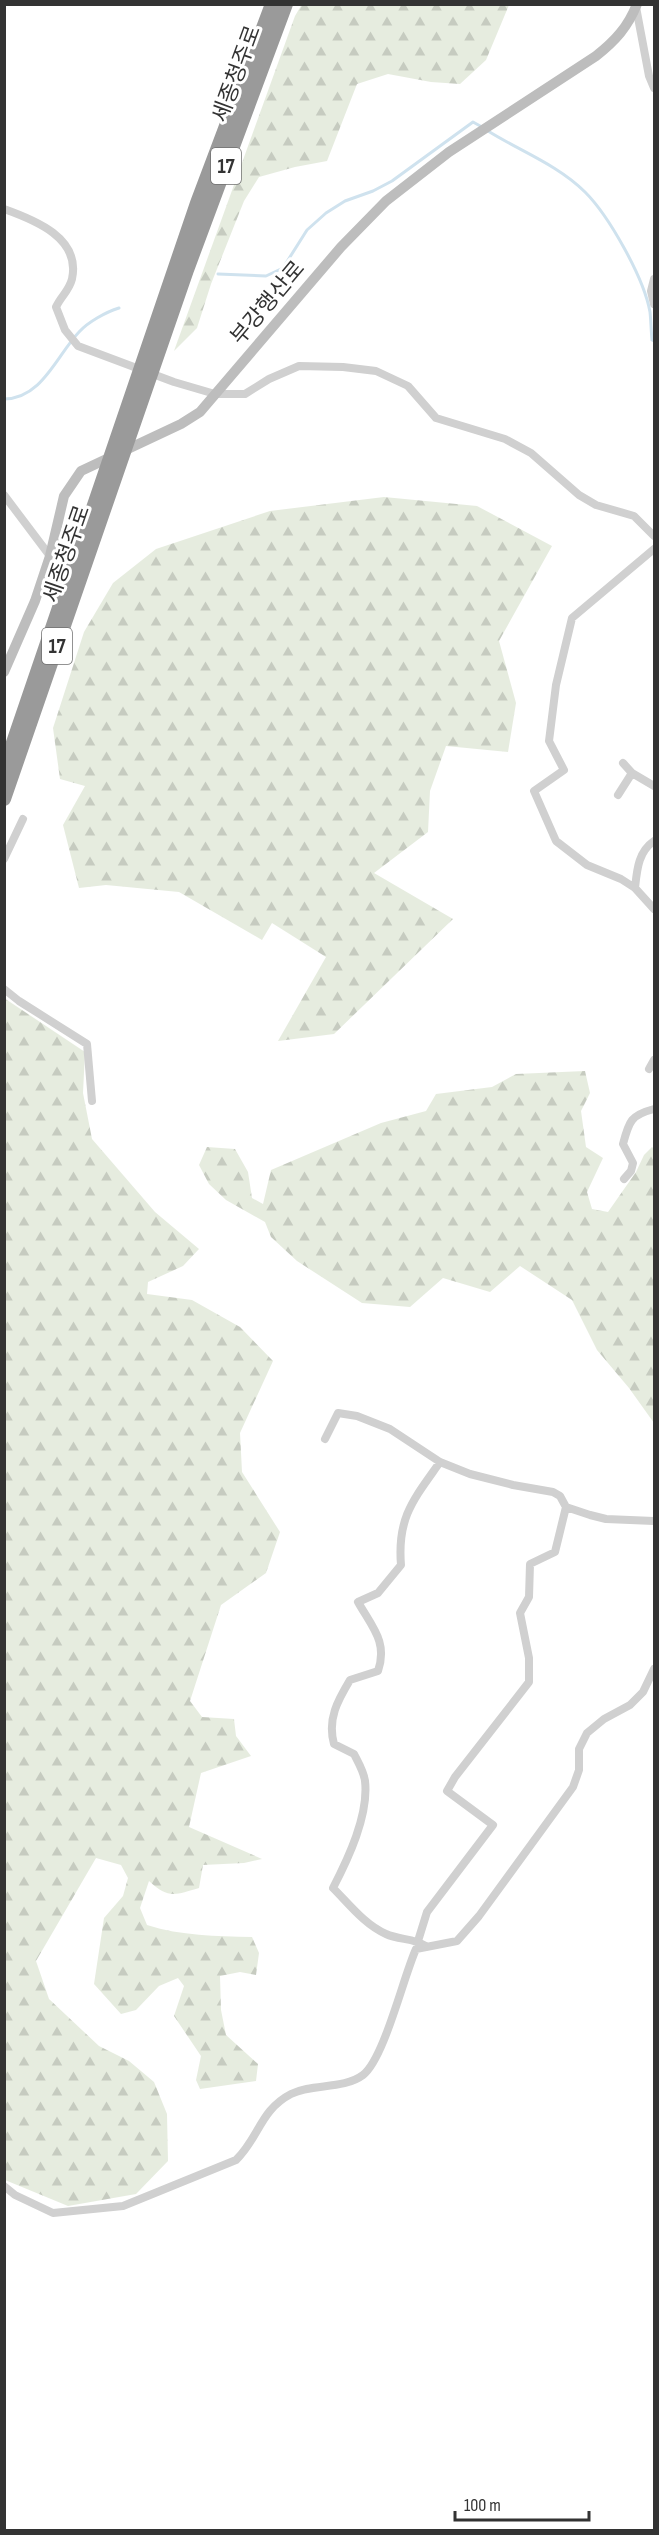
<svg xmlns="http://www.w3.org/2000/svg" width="659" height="2535" viewBox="0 0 659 2535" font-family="'Sofia Sans Condensed','Noto Sans KR',sans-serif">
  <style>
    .forest { fill: url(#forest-firs) }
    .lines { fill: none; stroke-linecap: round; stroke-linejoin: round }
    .stream { stroke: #cfe2ee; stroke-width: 3 }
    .street { stroke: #d0d0d0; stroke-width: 8 }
    .secondary { stroke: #bdbdbd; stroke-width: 10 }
    .highway { stroke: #9a9a9a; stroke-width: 14 }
    .labels { text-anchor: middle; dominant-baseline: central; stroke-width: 6; stroke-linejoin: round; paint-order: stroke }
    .shield { fill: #fff; stroke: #707070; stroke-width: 1.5 }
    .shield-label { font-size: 21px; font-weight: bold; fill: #333 }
    .street-label { font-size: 22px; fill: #333; stroke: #fff }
  </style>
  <defs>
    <pattern id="forest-firs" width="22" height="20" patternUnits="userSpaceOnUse" patternTransform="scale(1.5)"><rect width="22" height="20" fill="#e6ecdf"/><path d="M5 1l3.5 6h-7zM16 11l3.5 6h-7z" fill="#c6cbc0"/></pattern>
  </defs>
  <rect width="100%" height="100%" fill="#fff"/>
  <path class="forest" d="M302,4l207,1 -23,55 -26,24 -29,-2 -43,-8 -31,10 -30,77 -32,6 -36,10 -15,24 -33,83 -14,44 -23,23 121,-335z
    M384,497l93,9 75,40 -53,95 17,62 -8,49 -62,-6 -16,45 -2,41 -54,41 79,46 -119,115 -56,7 48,-84 -54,-34 -10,17 -83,-48 -73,-7 -27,3 -16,-63 22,-39 -25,-7 -7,-51 31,-96 29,-49 43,-34 114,-38z
    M4,998l81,54 -2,41 9,46 63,73 44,37 -16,17 -35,16 -1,12 45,6 48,27 33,34 -33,72 2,39 38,60 -14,41 -45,32 -31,96 12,16 32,2 2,17 15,20 -50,17 -12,54 73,32 -18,4 -41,2 -4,23c-24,7 -31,11 -50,-7l-9,27 7,17c35,11 68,11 105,12l7,16 -3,22 -16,-3 -20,4 1,34 5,25 32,29 -2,17 -56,8 -4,-9 5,-24 -27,-40 10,-30 -6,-8 -19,8 -23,24 -15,4 -27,-30 10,-66 19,-22 5,-18 -7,-13 -25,-7 -60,103 13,38 50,47 30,15 25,21 13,32 1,47 -32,33 -68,12 -63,-26z
    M585,1071l5,22 -9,18 5,36 17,11 -16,34 5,17 16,3 28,-40 8,-17 8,-8 2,2v274l-25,-35 -32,-38 -25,-50 -52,-34 -30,26 -47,-14 -33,29 -48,-4 -65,-42 -26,-24 -6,-15 -39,-22 -17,-16 -10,-19 8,-18 28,2 13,23 4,26 11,6 8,-34 110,-47 45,-12 10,-17 56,-7 24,-13z"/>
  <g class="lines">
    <path class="stream" d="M488,131c32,20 70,34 97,61 24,24 59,86 65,120 1,9 1,18 2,28l2,1
      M218,274l48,2 17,-8 24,-38 19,-17 19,-12 28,-10 19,-10 81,-59 9,5
      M4,399c38,0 53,-44 75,-67 9,-10 27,-20 40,-24"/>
    <path class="street" d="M636,7l13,69 5,12
      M4,209c31,11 77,29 68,70 -3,12 -11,17 -16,28l9,23 13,16 96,36 41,12h30l24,-15 30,-13 44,1 33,4 32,15 28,32 69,21 26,14 48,42 17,10 38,11 20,20
      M654,279l-3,12 3,13
      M4,495l46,61
      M654,549l-82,69 -16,67 -7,56 15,29 -30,21 22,50 31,24 34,14 14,9 19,21
      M623,763l9,10 22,13
      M618,795l14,-22
      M4,859l19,-40
      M635,888c2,-18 3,-36 19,-47
      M4,989l15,12 68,43 5,57
      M649,1069l5,-9
      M624,1179l7,-8 2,-8 -10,-19c6,-23 8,-29 31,-35
      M325,1439l13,-26 19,3 33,13 50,33 30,12 43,11 40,7 7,4 6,11 24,8 16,4 48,2
      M418,1941l9,-29 66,-87 -46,-34 8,-14 74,-95v-24l-9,-45 9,-16 1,-33 25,-12 11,-45
      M426,1946c-12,-8 -27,-6 -40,-12 -21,-9 -37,-30 -53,-46 15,-29 36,-73 32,-107 -1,-9 -7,-19 -11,-27l-20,-10c-7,-25 4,-44 16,-64l28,-9c10,-29 -6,-44 -20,-69l20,-9 23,-28c-4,-48 13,-66 39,-103
      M4,2186l11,9 38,18 70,-7 113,-46c23,-22 24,-50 55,-66 21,-11 52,-4 72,-19 21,-16 40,-97 53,-126l41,-8 22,-25 94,-129 6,-17v-21l8,-16 17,-14 26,-14 13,-13 11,-23"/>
    <path class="secondary" d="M4,672l31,-71 15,-45 14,-60 17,-25 100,-47 19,-12 141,-165 45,-46 63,-49 147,-96c19,-15 32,-29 41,-52"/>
    <path class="highway" d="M4,769l193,-566 75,-199
      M4,799l183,-529 99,-266"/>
  </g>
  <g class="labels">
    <g class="shield">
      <rect x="211" y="148" width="30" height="36" rx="4.5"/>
      <rect x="42" y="628" width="30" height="36" rx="4.5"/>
    </g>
    <g class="shield-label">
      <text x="226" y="166">17</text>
      <text x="57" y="646">17</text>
    </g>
    <g class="street-label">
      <text transform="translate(237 74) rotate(-70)">세종청주로</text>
      <text transform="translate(268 303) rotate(-50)">부강행산로</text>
      <text transform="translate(67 554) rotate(-71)">세종청주로</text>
    </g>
  </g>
  <rect width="659" height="2535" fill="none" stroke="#333333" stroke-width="12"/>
  <path d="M455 2511v9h134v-9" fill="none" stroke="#333333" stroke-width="3"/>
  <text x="464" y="2511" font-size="18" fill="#333333" stroke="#ffffff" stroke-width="4.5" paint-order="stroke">100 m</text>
</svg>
